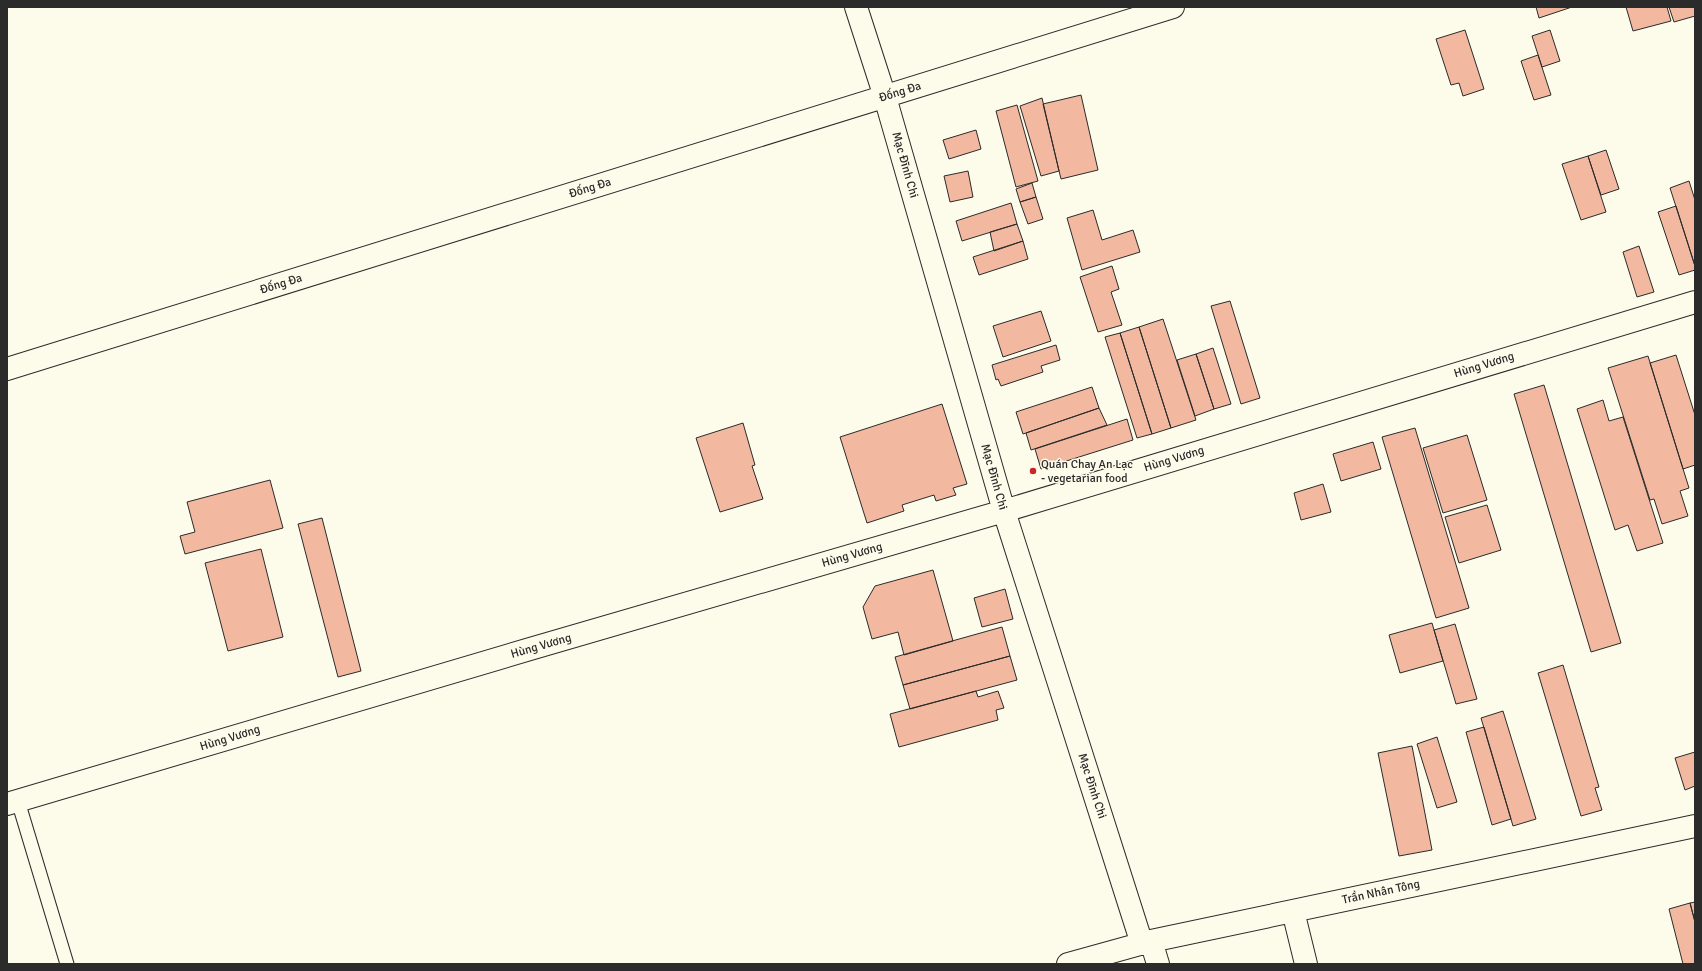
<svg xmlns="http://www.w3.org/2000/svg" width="1702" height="971" viewBox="0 0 1702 971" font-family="Signika,sans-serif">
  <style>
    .building { fill: #f2b8a0; stroke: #2b2b2b }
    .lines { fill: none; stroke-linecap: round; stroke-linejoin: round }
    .lane-casing { stroke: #2b2b2b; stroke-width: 15 }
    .street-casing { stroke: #2b2b2b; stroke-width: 24 }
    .lane { stroke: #fdfbea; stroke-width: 13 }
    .street { stroke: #fdfbea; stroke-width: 22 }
    .poi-dot { fill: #c62828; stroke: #fdfbea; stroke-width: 1.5 }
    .labels { text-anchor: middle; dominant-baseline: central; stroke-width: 3; stroke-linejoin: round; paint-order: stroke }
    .street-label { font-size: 12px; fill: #2b2b2b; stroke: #fdfbea }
    .poi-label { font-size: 12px; fill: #2b2b2b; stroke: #fdfbea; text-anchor: start }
  </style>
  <rect width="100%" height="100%" fill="#fdfbea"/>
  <path class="building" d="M1536,7h36l-33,11z
    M1626,7h41l4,14 -38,10z
    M1669,7h26v9l-21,6z
    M1465,30l19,59 -21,7 -4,-13 -8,2 -15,-46z
    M1550,30l10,31 -18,6 -10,-31z
    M1538,55l13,40 -17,5 -13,-39z
    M1081,95l17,75 -37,9 -18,-75z
    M1042,98l17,73 -18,5 -21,-70z
    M1017,105l21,76 -22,6 -20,-76z
    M976,130l5,19 -32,10 -6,-19z
    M1606,150l13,39 -18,6 -13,-39z
    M1588,156l18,56 -25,8 -19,-56z
    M968,171l5,26 -23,5 -6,-26z
    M1689,181l6,19v66l-25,-78z
    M1032,183l4,14 -16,5 -4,-13z
    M1036,197l7,22 -15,5 -8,-22z
    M1011,203l6,21 -55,17 -6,-20z
    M1676,206l19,60v4l-16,5 -21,-63z
    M1093,210l9,30 31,-10 7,22 -58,18 -15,-52z
    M1017,224l6,17 -29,10 -4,-19z
    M1023,241l5,18 -49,16 -6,-18z
    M1639,246l15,46 -17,5 -14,-45z
    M1112,266l7,23 -8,3 11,33 -24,7 -18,-55z
    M1230,301l30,97 -19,6 -30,-98z
    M1041,311l10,30 -48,16 -10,-31z
    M1163,319l33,101 -25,8 -32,-101z
    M1139,327l32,101 -19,6 -32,-101z
    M1120,333l32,101 -15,4 -32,-101z
    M1056,345l4,15 -19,6 2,6 -42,14 -3,-7 -2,1 -4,-15z
    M1213,348l18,56 -17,5 -18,-55z
    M1196,354l18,55 -19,7 -18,-56z
    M1676,355l19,60v50l-12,4 -33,-106z
    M1648,356l41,132 -9,3 8,25 -26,8 -8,-25 -4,1 -42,-132z
    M1544,385l77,258 -30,9 -77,-258z
    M1092,387l7,21 -76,26 -7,-22z
    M1603,400l6,21 14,-4 40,126 -26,8 -9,-26 -13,5 -38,-121z
    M942,404l25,80 -14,4 3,7 -20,6 -2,-6 -32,10 2,6 -37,12 -27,-86z
    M1099,408l8,17 -76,25 -5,-17z
    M1127,419l6,21 -92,29 -6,-20z
    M743,423l12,42 -3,1 11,33 -43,13 -24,-74z
    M1415,428l54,180 -33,10 -54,-181z
    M1467,435l20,65 -44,13 -20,-65z
    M1373,442l8,27 -40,12 -8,-27z
    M270,480l13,48 -98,26 -5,-18 15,-4 -8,-30z
    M1323,484l8,28 -30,8 -7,-27z
    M1487,505l14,45 -42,13 -14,-46z
    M322,518l39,153 -23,6 -40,-153z
    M261,549l22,88 -55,14 -23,-88z
    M933,570l20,71 -49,14 -6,-23 -26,7 -9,-32 12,-21z
    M1005,589l8,30 -31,8 -8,-29z
    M1432,623l11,38 -43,12 -11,-38z
    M1455,624l22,75 -21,5 -22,-74z
    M1002,627l8,29 -107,29 -8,-28z
    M1010,656l7,24 -107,29 -7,-24z
    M1563,665l36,122 -4,1 7,22 -21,6 -43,-143z
    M976,691l2,6 20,-6 6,17 -8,2 2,10 -99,27 -9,-33z
    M1503,711l33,108 -23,7 -32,-108z
    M1484,727l27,92 -19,6 -26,-93z
    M1437,737l20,65 -20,6 -20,-64z
    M1412,746l20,104 -33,6 -21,-103z
    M1695,752v34l-10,4 -10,-32z
    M1695,902v20l-5,-19z
    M1690,903l5,19v42h-12l-14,-55z"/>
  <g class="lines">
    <g class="lane-casing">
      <path id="lane" d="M18,801l49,163"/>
    </g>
    <g class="street-casing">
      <path id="street" d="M856,7l29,90 119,414 138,433
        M7,369l1166,-362
        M7,804l523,-155 474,-138 691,-209
        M1293,911l13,53
        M1151,941l7,23
        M1068,964l83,-23 544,-115"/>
    </g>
    <use href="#lane" class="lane"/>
    <use href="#street" class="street"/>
  </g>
  <circle class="poi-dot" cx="1033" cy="471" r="4"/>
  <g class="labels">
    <g class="street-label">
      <text transform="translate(900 92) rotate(-17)">Đống Đa</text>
      <text transform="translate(905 165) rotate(74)">Mạc Đĩnh Chi</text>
      <text transform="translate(590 188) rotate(-17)">Đống Đa</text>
      <text transform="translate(281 284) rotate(-17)">Đống Đa</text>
      <text transform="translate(1484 365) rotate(-17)">Hùng Vương</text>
      <text transform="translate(1174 459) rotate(-17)">Hùng Vương</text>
      <text transform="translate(994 477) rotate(74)">Mạc Đĩnh Chi</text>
      <text transform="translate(852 555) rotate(-16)">Hùng Vương</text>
      <text transform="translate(541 646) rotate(-16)">Hùng Vương</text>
      <text transform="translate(230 738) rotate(-17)">Hùng Vương</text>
      <text transform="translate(1092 786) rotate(72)">Mạc Đĩnh Chi</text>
      <text transform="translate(1381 892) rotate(-12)">Trần Nhân Tông</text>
    </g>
    <g class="poi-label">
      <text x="1041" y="464">Quán Chay An Lạc<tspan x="1041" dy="14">- vegetarian food</tspan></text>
    </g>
  </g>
  <rect width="1702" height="971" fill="none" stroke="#2b2b2b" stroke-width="16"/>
</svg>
